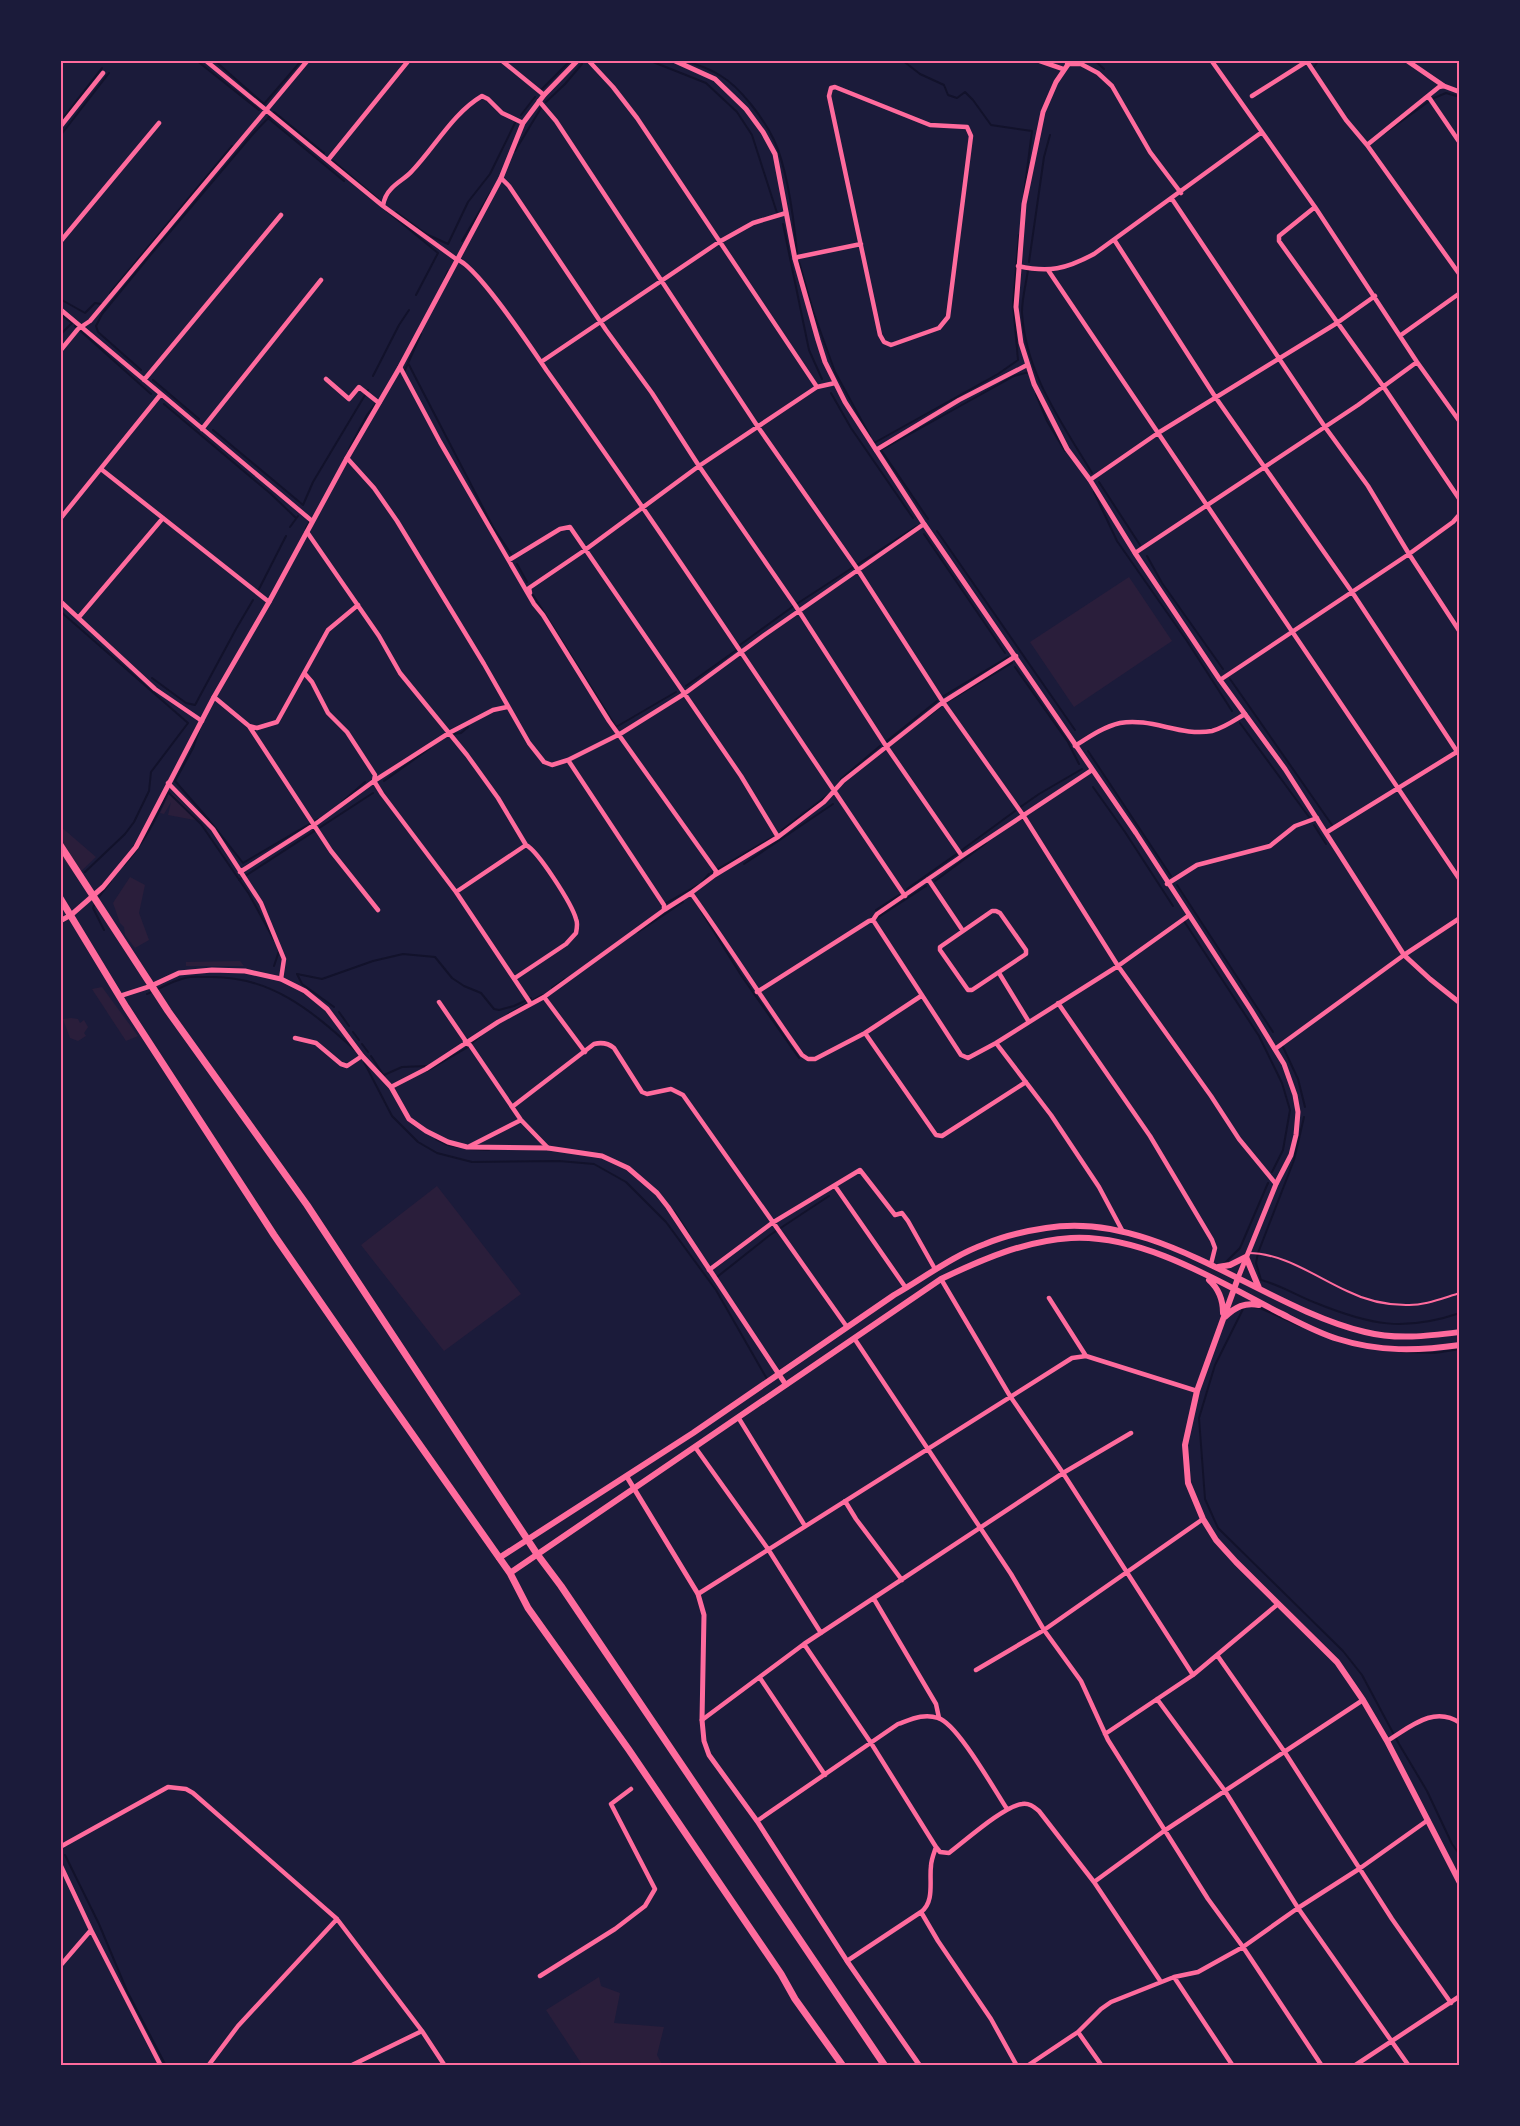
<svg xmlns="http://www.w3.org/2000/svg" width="1520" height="2126" viewBox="0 0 1520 2126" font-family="'DM Sans',sans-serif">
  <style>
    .green { fill: #2a1e3b }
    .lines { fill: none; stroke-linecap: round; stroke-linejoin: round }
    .stream { stroke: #12122b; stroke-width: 2 }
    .service { stroke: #ff6b9d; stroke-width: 2 }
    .minor { stroke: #ff6b9d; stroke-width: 4.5 }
    .tertiary { stroke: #ff6b9d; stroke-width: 5 }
    .secondary { stroke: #ff6b9d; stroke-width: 6 }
    .trunk { stroke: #ff6b9d; stroke-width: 7 }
    .neatline { fill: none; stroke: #ff6b9d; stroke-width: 2 }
  </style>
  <rect width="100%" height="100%" fill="#1b1b3a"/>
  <path class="green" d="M1129,577l43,64 -98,66 -44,-65z
    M169,794h4l27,27 -32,-6 3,-13 -7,12 -4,-1z
    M60,826l36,31 -20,19 -16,-21z
    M130,877l15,8 -6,28 10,27 -14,8 -10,-13 -1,-8 -4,-4 -7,-20z
    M240,961l4,5h-58v-4z
    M102,987l36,49 -12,5 -34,-52z
    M71,1018l7,1 2,4 4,-3 4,7 -4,6 2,3 -8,5 -8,-3 -7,-19z
    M437,1186l84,108 -77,57 -83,-106z
    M599,1977l2,9 19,7 -6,30 50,4 -7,28 6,11h-80l-37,-56z"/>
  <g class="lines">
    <path class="stream" d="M196,60l63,50
      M214,60l50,44 38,-44
      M648,60l58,23 31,29 15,23 25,78
      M682,60c14,4 27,8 39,16 19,11 43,43 53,64 13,28 20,81 23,113
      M902,60l18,14 24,11 4,10 9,3 8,-6 8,8 18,25 41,6 -8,63
      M1094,60l10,9
      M1314,67l5,-7
      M542,89l29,-29
      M1434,98l12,-5 14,4
      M546,102l19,-18 17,-20
      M521,115l14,-18
      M268,118l76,63
      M60,122l42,-54
      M1385,133l43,-31
      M60,136l49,-63
      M515,151l26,-43
      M333,161l45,38
      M387,211l51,42 -22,42
      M396,212l30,22 22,10 20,-42 22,-28 25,-51
      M783,224l26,126 13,29
      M462,241l29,-49
      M799,262l14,49 22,61 35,64
      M1029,262l15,-105 6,-22
      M1028,270c-2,14 -6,28 -6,42 3,61 40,111 70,161
      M445,278l3,-7
      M110,293l122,-147
      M60,299l25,14 10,-10 6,1
      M60,314l12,9 -12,12
      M75,326l76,68
      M408,363l85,164 18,27
      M141,370l-43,-38 -2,-6 6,-12 50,-61 100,-118 22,-23 50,41
      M405,370l16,-36
      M373,376l26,-51 10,-15
      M153,380l46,39
      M831,393l20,35 62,90
      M1036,394l11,27 18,30
      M164,404l107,90 25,24
      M213,430l90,75 10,-23 55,-92
      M873,441l1,2 124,-69 20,-14 -5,-56 6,-69
      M349,449l18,-34 10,-13
      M1099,482l41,63
      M1094,492l23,49 70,100 45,70
      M928,519l-47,-69 133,-74 15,-4
      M290,527l8,-11
      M306,528l4,-7
      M937,531l138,199
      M924,534l81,119
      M1147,556l15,27 61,86
      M517,564l10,18
      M259,589l27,-53
      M533,595l83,132 60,-35
      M60,611l128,112 -37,49 -2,19 -15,31 -9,12 -40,38
      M1015,667l53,75 11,22
      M152,678l34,25 9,2 41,-76 17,-29
      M1230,679l102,146
      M686,686l52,-37 2,-4 55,-40 122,-79
      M942,697l66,-40
      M947,702l65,-39
      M927,717l13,-10
      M1240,723l69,94
      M200,728l-7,20 -18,33 34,39 34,43 75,-44
      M453,734l8,-1 7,-6
      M887,741l50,-40
      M1088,751l83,125
      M841,779l39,-33
      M384,781l46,-33
      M1093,787l32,45 48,74
      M342,802l23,-20
      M1019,808l20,-14 43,-25
      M1314,825l12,19
      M782,830l46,-35
      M962,850l53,-39
      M744,864l89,-60
      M124,865c20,-22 32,-46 44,-73l33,32 48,70 25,46
      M711,873l62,-36
      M239,880l134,-87
      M935,881l51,-38
      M702,882l7,-8
      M1177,885l96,147
      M907,889l51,-36
      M98,898l13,-17
      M95,903l-2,5 11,22
      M661,906l37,-21
      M876,910l23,-15
      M701,911l40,64 58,83
      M877,918l49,-32
      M1184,921l75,115 23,47 8,27 -7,40 -11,22
      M638,932l45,-30
      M274,966l5,-15 -1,-3
      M297,974l25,5 51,-18 30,-7 32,3 17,21 12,8 17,7 13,16 5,1 15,-4 17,-8
      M297,974l5,10 32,23
      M552,988l13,-9
      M147,994c12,-5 25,-13 38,-16 7,-2 16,-1 23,-1 62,-2 104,34 147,73
      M339,1012l10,14
      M508,1014l34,-19
      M353,1032l6,8
      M362,1044l6,8
      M1283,1047l15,32 7,28
      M371,1056l13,20
      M364,1062l28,54 26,26 19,11 35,9 87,-1 35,3 32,18 40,40 50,68 51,89
      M427,1071l41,-24 12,-11
      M384,1075l18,-8 25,-1
      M1304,1117l-10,43 -36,93 -2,10 5,17c19,5 37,16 55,23 54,22 88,29 144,10
      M436,1139l12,6 11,2
      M470,1149l19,1
      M674,1211l15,23
      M1225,1263l15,-15 28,-65
      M717,1277l53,-42 59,-39
      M1244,1307l-29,58 -16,53 6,81 13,29 125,123 19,24 37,69 28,47 25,53 8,11
      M1253,1307l7,1 40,18
      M1401,1352l34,1 25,-4
      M65,1855l34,69 28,67 39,75"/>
    <path class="service" d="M1248,1253c36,0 68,24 99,38 18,9 39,14 59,14 18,1 37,-7 54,-12"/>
    <path class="minor" d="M205,60l178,146 73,53c20,5 76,90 91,112 123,172 239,349 358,525
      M501,60l43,35
      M588,60l25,27 24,31 180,269
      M1037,60l26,9
      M1211,60l104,147 102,155 43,60
      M1306,60l40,60 21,25 93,130
      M1067,64h14l17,9 14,13 38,66 31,41
      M835,87l95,38 37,2 4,9 -23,181 -9,11 -48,17 -7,-3 -4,-7 -51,-239 2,-8z
      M1252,96l57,-36
      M1428,96l32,47
      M539,101l17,20 202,306 98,140 87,135 80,113 95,151 93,130 28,43 37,45
      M60,127l43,-54
      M1367,145l72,-58 5,-1
      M328,160l81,-100
      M501,178l8,8 97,144 46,63 47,73 96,139 91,141 76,110
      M1172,199l153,228 43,59 41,68 51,78
      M383,206c1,-7 3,-12 8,-17 6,-7 15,-11 21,-18 23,-24 41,-58 70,-75l6,3 14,14 21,10
      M1315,207l-36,29v5l104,145 77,114
      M1115,241l101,157 136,194 108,164
      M60,242l99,-119
      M795,259l3,-2 63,-13
      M1018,266c31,7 48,3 76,-12l168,-122
      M1048,270l412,610
      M60,309l252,212
      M1401,335l59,-42
      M60,351l18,-22 12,-8 218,-261
      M541,362l178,-120 34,-19 33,-10
      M400,367l40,75 94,162 9,11 66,106 107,150 -1,4
      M326,379l23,20 10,-12 20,16
      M144,380l137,-165
      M202,429l119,-149
      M876,450l83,-50 68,-35
      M347,458l27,30 23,33 87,143 45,79 15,19 8,3 16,-5 52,-26 64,-40 79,-58 161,-112
      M101,469l168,133
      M1090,480l68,-47 179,-110 38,-27
      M60,519l101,-125
      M307,532l72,104 21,37 67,82 31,43 28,47c12,6 46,59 50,74 2,4 1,9 0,14l-10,11 -51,34
      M1135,553l223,-148 59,-43
      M509,560l51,-31 10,-2 171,249 37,61
      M530,593l-1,-5 56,-38 114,-84 118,-79 18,-4
      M60,601l95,88 47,32
      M79,617l84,-99
      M305,674l7,8 16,31 19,19 28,43 -1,6 8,13 74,98 75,112
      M1220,680l189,-126 44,-32 7,-8
      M214,697l35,29 82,125 47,59
      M249,726l8,2 20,-6 51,-92 30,-25
      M1075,746c14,-9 28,-19 45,-23 31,-6 61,14 92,8 12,-3 23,-11 33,-17
      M568,760l96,145v5
      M168,783l45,46 48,74 23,56 -3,20
      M1327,832l133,-82
      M240,872l74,-47 60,-44 75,-48 44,-23 14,-3
      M928,879l35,52
      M1167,884l30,-19 73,-19 25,-20 22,-8
      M456,892l70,-47
      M691,893c38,53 73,109 111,162l6,4h7l50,-26 71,102 6,1 84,-54
      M992,911h4l4,2 26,37v4l-54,36h-4l-28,-40v-3z
      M873,920l88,135 7,3 28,-15 122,-77 70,-50
      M999,973l30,49
      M757,992l112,-71 4,-1 4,-6 85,-58 130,-86
      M120,996l31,-10
      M544,997l41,55
      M439,1002l26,38v3l5,2 51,75 27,28
      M1058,1003l92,133 62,104 3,8 -4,16
      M865,1033l56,-37
      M295,1038l21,5 25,21 6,2 15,-10
      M996,1043l55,72 48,72 24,45
      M1275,1049l129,-94 56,-37
      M391,1087l35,-18 72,-47 46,-25 120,-87 27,-17 24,-18 63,-38 46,-35 19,-21 100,-79 73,-46
      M512,1107l82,-63c8,-2 14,-1 20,4l28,44 5,2 24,-5 12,6 164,232
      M470,1146l51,-26
      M835,1186l71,102
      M709,1270l63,-47 88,-53 35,45 7,-2 6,8 27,48
      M941,1279l69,117 53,77 130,202
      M1049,1298l37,58
      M854,1338l157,236 33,56 37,51 27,59 100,159 35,48 79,119
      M738,1417l67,109
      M695,1447l73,102 53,84
      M845,1501l11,18 46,61
      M698,1594l374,-236 14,-2 111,35
      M874,1599l62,105 3,14
      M804,1644l67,99 65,104c-2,6 -5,13 -5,19 -2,14 4,36 -10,46
      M1217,1655l67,96 108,168 59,84
      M976,1670l68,-40 159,-111
      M760,1678l65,97
      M1157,1699l68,92 73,117 111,158
      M702,1720l102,-76 259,-171 68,-40
      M1105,1734l88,-59 85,-71
      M1387,1741c23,-14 47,-36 73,-18
      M757,1821l141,-97c14,-5 26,-11 40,-6 19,5 57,73 69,91
      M60,1847l108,-60 18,2 7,4 144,126 85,112 23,35
      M936,1847l4,5 9,1c16,-12 55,-47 73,-49 7,-1 11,2 17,7l55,71 67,100
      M60,1864l31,66 70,136
      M1094,1882l70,-51 199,-131
      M847,1961l74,-49 17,29 53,78 26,47
      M60,1966l31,-36
      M540,1976l75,-47 30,-23 10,-17 -44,-85 20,-15
      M1174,1977l59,89
      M1078,2032l24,34
      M208,2066l30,-40 99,-107
      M350,2066l72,-35
      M1027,2066l51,-34 23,-23 10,-7 63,-25 24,-5 45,-25 55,-39 61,-39 69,-49
      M1354,2066l106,-70"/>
    <path class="tertiary" d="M673,60l42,19 31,30 17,23 12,22 20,105 23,81 7,22 20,40 79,122 212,309 115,177 33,54 11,31 3,17 -2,23 -5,20 -15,29 -38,94
      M1071,60l-15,22 -13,30 -19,92 -8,103 5,36 13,41 33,65 23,31 45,73 85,127 65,89 119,186 26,24 30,24
      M1406,60l38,26 16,6
      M60,921l11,-6 32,-28 33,-40 78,-150 55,-95 78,-144 53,-91 101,-189 22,-55 21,-28 34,-35
      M151,986l28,-13 33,-3 33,1 36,8 24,12 22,18 35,47 29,31 18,32 17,12 22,11 19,5 81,1 54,8 26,12 29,25 11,14 118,178
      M627,1477l71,117 6,21 -2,105 2,21 5,14 48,66 90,140 73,105"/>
    <path class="secondary" d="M1218,1267l12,-2 16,-8 13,31
      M1238,1278l-41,113 -12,54 3,38 15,36 13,21 20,22 101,100 26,38 24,41 73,142
      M1209,1280c10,9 14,19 14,33
      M1225,1317c10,-10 20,-15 34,-12
      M499,1558l194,-125 201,-138c30,-17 58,-39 91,-51 19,-8 41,-13 61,-16 111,-19 217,80 319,104 32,8 63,4 95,0
      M510,1573l431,-294c42,-20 83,-38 130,-41 71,-4 147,43 209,75 18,9 38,20 58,26 41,13 80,12 122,6"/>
    <path class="trunk" d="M60,845l108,166 139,194 230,349 24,32 324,480
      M60,898l66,109 148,228 103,149 133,189 18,35 101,142 152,224 14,25 48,67"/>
  </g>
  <rect width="1520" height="2126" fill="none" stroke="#1b1b3a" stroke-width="123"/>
  <rect x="62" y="62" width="1396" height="2002" class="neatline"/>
</svg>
